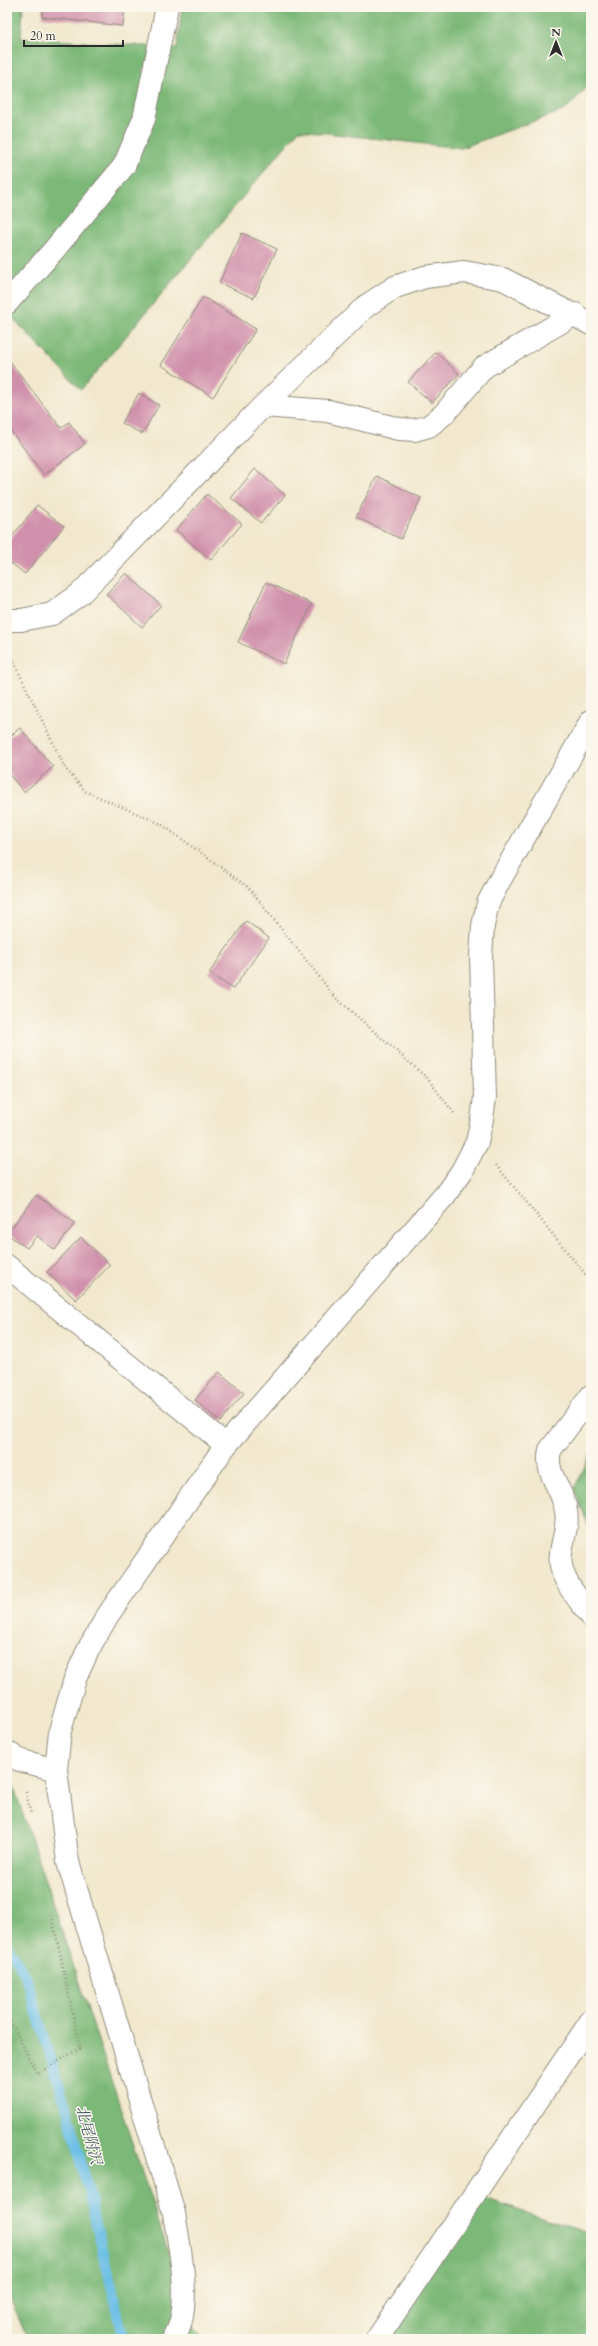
<svg xmlns="http://www.w3.org/2000/svg" width="598" height="2346" viewBox="0 0 598 2346" font-family="Cardo,'Noto Serif JP',serif">
  <style>
    .forest { fill: #7cb877; stroke: #547251 }
    .lines { fill: none; stroke-linecap: round; stroke-linejoin: round }
    .stream { stroke: #6abee6; stroke-width: 10 }
    .building { fill: #d08faa }
    .minor-casing { stroke: #8e8a7c; stroke-width: 24 }
    .path { stroke: #8e8a7c; stroke-width: 2.5; stroke-dasharray: 1 3; stroke-linecap: butt }
    .minor { stroke: #fff; stroke-width: 22 }
    .labels { text-anchor: middle; dominant-baseline: central; stroke-width: 3; stroke-linejoin: round; paint-order: stroke }
    .water-label { font-size: 15px; font-style: italic; fill: #3e5763; stroke: #fbf7ec }
  </style>
  <rect width="100%" height="100%" fill="#fbf7ec"/>
  <filter id="ink" filterUnits="userSpaceOnUse"><feTurbulence type="fractalNoise" baseFrequency=".025" numOctaves="2"/><feDisplacementMap in="SourceGraphic" scale="8" xChannelSelector="R" yChannelSelector="G"/><feConvolveMatrix kernelMatrix="1 2 1 2 8 2 1 2 1" color-interpolation-filters="sRGB"/></filter>
  <filter id="wash" filterUnits="userSpaceOnUse"><feTurbulence type="fractalNoise" baseFrequency=".012" numOctaves="4" result="noise"/><feDisplacementMap in="SourceGraphic" scale="16" xChannelSelector="R" yChannelSelector="G"/><feGaussianBlur stdDeviation="0.9" result="paint"/><feColorMatrix in="noise" values="0 0 0 0 0 0 0 0 0 0 0 0 0 0 0 0 0 1.4 0 .05"/><feComposite in="paint" operator="in"/></filter>
  <g filter="url(#wash)">
    <rect width="100%" height="100%" fill="#f1e8cd"/>
    <path class="forest" d="M7,7h16l-2,31 156,10 5,-41h409v76l-26,27 -104,38 -162,-18 -218,260 -74,-78z
      M591,1453v79l-17,-43z
      M7,1766l187,563 11,10h-177l-21,-48z
      M478,2197l113,37v105h-204z"/>
    <g class="lines">
      <path class="stream" d="M7,1945l18,30 48,154 51,210"/>
    </g>
    <g id="blocks">
      <path class="building" d="M43,7h82l-2,19 -81,-9z
        M242,233l35,16 -23,49 -35,-15z
        M203,297l53,32 -43,68 -52,-32z
        M436,352l23,22 -27,29 -24,-21z
        M9,360l52,68 8,-6 16,22 -41,31 -37,-49v-64z
        M139,393l20,12 -17,29 -20,-11z
        M255,469l30,26 -24,28 -30,-25z
        M377,476l44,22 -20,41 -45,-22z
        M207,494l35,30 -31,36 -35,-30z
        M37,505l27,21 -39,48 -18,-14v-17z
        M126,573l35,32 -19,22 -36,-33z
        M266,582l46,22 -28,60 -46,-22z
        M20,728l33,39 -29,25 -17,-20v-33z
        M246,921l23,17 -36,51 -24,-16z
        M36,1195l39,28 -20,27 -18,-14 -10,12 -20,-14z
        M81,1237l29,28 -34,35 -29,-28z
        M219,1372l25,21 -24,29 -25,-22z"/>
    </g>
  </g>
  <g filter="url(#ink)">
    <use href="#blocks" fill-opacity="0" stroke="#8e8a7c" stroke-width="1"/>
    <g class="lines">
      <g class="minor-casing">
        <path id="minor" d="M7,303l46,-52 71,-85 20,-47 23,-112
          M263,406l65,5 71,18 16,1 14,-4 15,-12 40,-47 91,-53
          M7,620h14l31,-6 28,-20 183,-188 103,-100 29,-19 30,-10 39,-5 39,7 88,45
          M7,1266l219,179
          M591,1396l-41,54c-6,24 13,38 16,61 3,14 -4,29 -5,43 -4,23 18,45 30,62
          M7,1752l12,8 37,10
          M173,2339c21,-31 6,-92 1,-126l-106,-351 -12,-92 4,-39 15,-52 14,-31 19,-33 118,-170 219,-250 17,-24 15,-29 5,-23 3,-22 -4,-140 2,-31 5,-23 12,-23 91,-159
          M377,2339l214,-318"/>
      </g>
      <path class="path" d="M7,648l58,120 20,23 76,33 87,63 88,111 91,80 27,35
        M496,1165l95,116
        M26,1792l5,23
        M7,2014l30,60 43,-26 -28,-132"/>
      <use href="#minor" class="minor"/>
    </g>
  </g>
  <g class="labels">
    <g class="water-label">
      <text transform="translate(89 2135) rotate(75)">北尾附沢</text>
    </g>
  </g>
  <rect width="598" height="2346" fill="none" stroke="#fbf7ec" stroke-width="24"/>
  <g transform="translate(556 42)" stroke="#fbf7ec" stroke-width="3" paint-order="stroke">
  <path d="M0-3L7 15L0 10L-7 15Z" fill="#2b2b2b"/>
  <text y="-6" font-size="11" font-weight="bold" text-anchor="middle" fill="#2b2b2b">N</text>
  </g>
  <path d="M24 40v6h99v-6" fill="none" stroke="#2b2b2b" stroke-width="2"/>
  <text x="30" y="40" font-size="12" fill="#2b2b2b" stroke="#fbf7ec" stroke-width="3" paint-order="stroke">20 m</text>
</svg>
